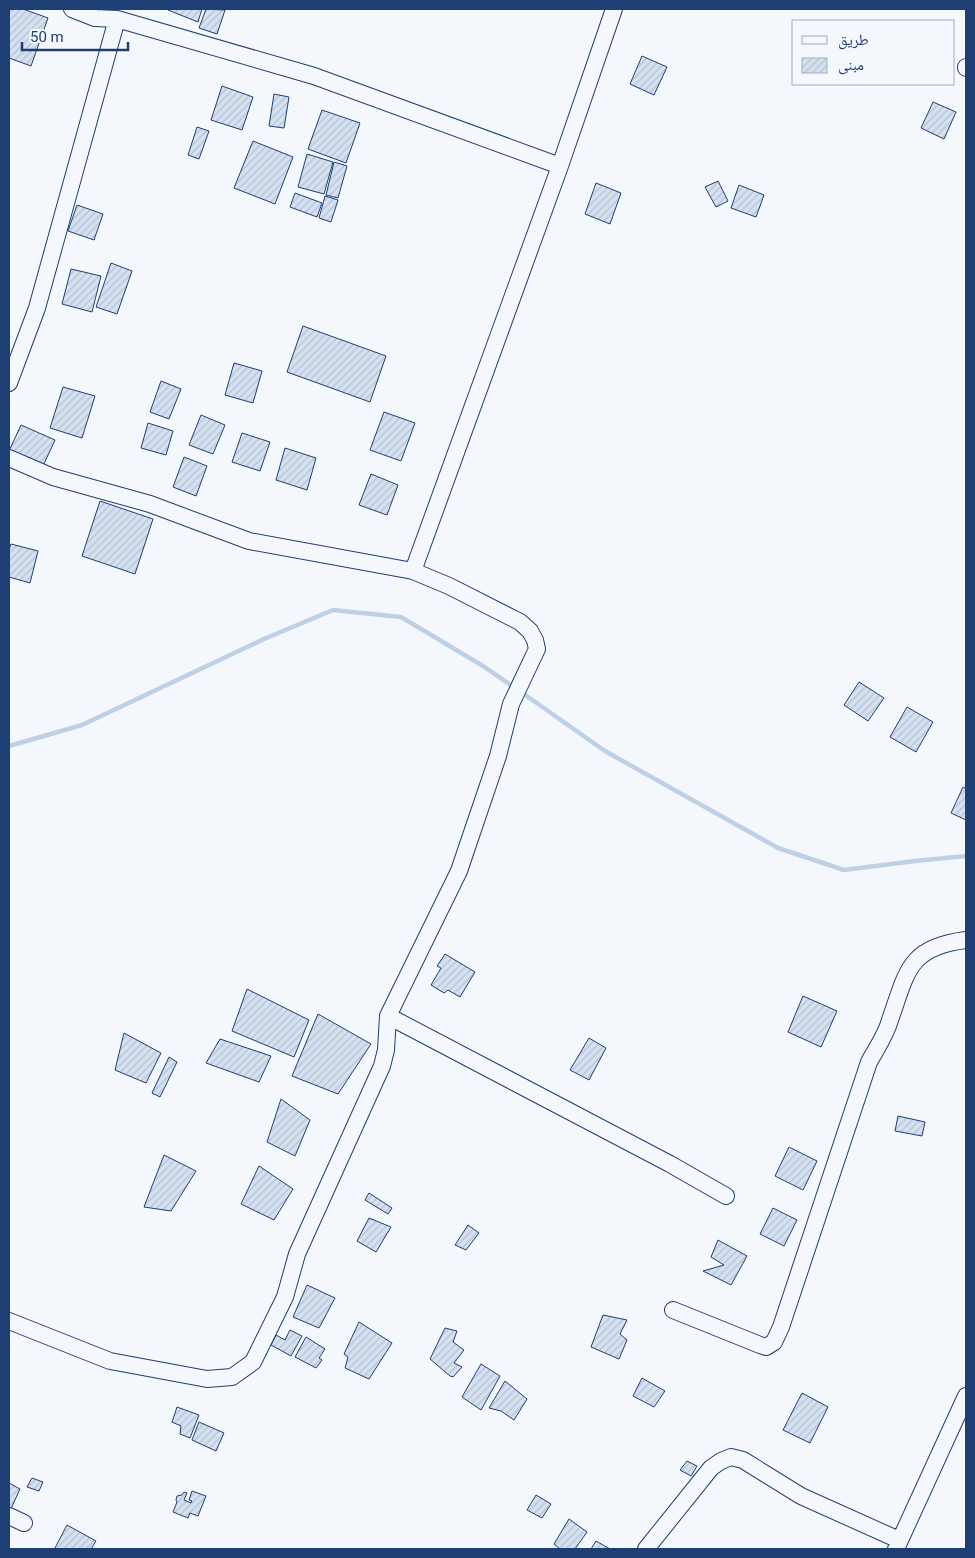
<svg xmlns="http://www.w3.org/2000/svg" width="975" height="1558" viewBox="0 0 975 1558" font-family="Roboto,'Noto Naskh Arabic',sans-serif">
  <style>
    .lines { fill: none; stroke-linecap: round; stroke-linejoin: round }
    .stream { stroke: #bed0e5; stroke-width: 4.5 }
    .building { fill: url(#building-hatch); stroke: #1d3f73 }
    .minor-casing { stroke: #1d3f73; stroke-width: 18 }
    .minor { stroke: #f4f7fb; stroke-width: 16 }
  </style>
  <defs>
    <pattern id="building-hatch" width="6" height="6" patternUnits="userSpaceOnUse" patternTransform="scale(1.25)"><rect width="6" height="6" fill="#d5e0f0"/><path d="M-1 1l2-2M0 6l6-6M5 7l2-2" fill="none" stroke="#b6c1d1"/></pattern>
  </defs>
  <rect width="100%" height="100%" fill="#f4f7fb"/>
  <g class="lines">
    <path class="stream" d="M521,692l84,59 173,97 66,22 71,-9 51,-5
      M9,746l73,-21 182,-86 69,-29 68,7 82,49 32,22"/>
  </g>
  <path class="building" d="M9,9h14l25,9 -17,48 -22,-8z
    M169,9h33l-4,13 -30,-12z
    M206,9l19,1 -8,24 -18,-6z
    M642,56l25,11 -13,28 -24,-11z
    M222,86l31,11 -11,33 -31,-10z
    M274,94l15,3 -5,31 -15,-2z
    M933,102l23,10 -12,27 -23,-11z
    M322,110l38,13 -14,40 -38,-14z
    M197,127l12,4 -10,28 -11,-4z
    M253,141l40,16 -18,47 -41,-16z
    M307,154l26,8 -9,32 -26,-7z
    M334,162l13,4 -9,32 -12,-3z
    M718,181l10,20 -12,6 -11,-20z
    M596,183l25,10 -11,31 -25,-10z
    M739,185l25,10 -8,22 -25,-9z
    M295,193l27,10 -5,14 -27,-10z
    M325,196l13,4 -7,22 -12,-4z
    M77,205l26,9 -9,26 -26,-9z
    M111,263l21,8 -15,43 -21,-7z
    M71,269l30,7 -9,36 -30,-8z
    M303,326l83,30 -16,46 -83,-30z
    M234,363l28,8 -9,32 -28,-8z
    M161,381l20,8 -12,30 -19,-7z
    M63,387l32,9 -13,42 -32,-10z
    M384,412l31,11 -14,38 -31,-11z
    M201,415l24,10 -12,29 -24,-9z
    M148,423l25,8 -7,24 -25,-7z
    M21,425l34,15 -12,26 -34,-15z
    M242,433l28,9 -10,29 -28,-9z
    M285,448l31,10 -9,32 -31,-10z
    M184,457l23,9 -11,30 -23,-9z
    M371,474l27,11 -11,30 -28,-10z
    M100,501l53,18 -18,55 -53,-18z
    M11,544l27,7 -8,32 -21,-6v-27z
    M859,682l25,16 -16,23 -24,-16z
    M907,707l26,15 -17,30 -26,-15z
    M963,787l3,2v31l-15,-7z
    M445,954l30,18 -15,25 -12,-7 -4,3 -13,-8 10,-17 -4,-2z
    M247,989l62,31 -15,37 -62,-26z
    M803,996l34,15 -16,36 -33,-15z
    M318,1014l53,30 -33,50 -46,-18z
    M124,1033l37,20 -15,30 -31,-13z
    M589,1038l17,10 -17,32 -19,-10z
    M220,1039l51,17 -12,26 -53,-19z
    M169,1057l8,5 -17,35 -8,-4z
    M281,1099l29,21 -15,36 -28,-14z
    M898,1116l27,6 -3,14 -27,-5z
    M789,1147l28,14 -14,29 -28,-14z
    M164,1155l32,16 -25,40 -27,-4z
    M259,1166l34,23 -19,31 -33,-16z
    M369,1193l23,15 -4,6 -23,-14z
    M773,1208l24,12 -13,26 -24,-12z
    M369,1218l22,9 -15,25 -19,-11z
    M468,1225l11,8 -13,17 -11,-5z
    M718,1240l29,16 -16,29 -28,-14 21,-6 -13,-8z
    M307,1285l28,13 -16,30 -26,-11z
    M603,1315l24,5 -7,14 7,6 -8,19 -28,-12z
    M359,1322l33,21 -23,36 -24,-11 3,-11 -4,-3z
    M445,1328l12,3 -4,11 11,8 -10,13 8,4 -9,10 -3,-1 -20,-17z
    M290,1330l12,6 -11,20 -20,-11 5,-10 9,5z
    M306,1337l19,12 -6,9 3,2 -6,8 -21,-11z
    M481,1364l19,12 -19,34 -19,-13z
    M642,1378l23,13 -11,16 -21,-11z
    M505,1381l22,18 -13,21 -13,-9 -12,-3z
    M802,1393l26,14 -18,36 -27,-13z
    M177,1407l22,8 -9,23 -10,-4 1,-8 -9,-4z
    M199,1422l25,11 -8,18 -24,-11z
    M687,1461l10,5 -6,10 -11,-6z
    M32,1478l11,4 -4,9 -12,-4z
    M9,1483l11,6 -11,24z
    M192,1491l14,5 -8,20 -8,-3 -2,5 -15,-6 4,-10 -1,-2 1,-4 5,-1 2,-3 3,1 -3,7 7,3 1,-2 -3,-1z
    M536,1495l15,9 -9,14 -15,-8z
    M569,1519l18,13 -12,17h-15l-6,-5z
    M67,1525l29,16 -5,8h-33l-3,-1z
    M596,1541l14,8h-19z"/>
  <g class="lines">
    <g class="minor-casing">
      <path id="minor" d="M72,9l23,9 22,1 197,57 246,90
        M966,68v-1
        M9,383l28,-75 80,-289
        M9,458l44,19 97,27 99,37 164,30 36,15 71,36 10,9 5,9 2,9 -26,55 -13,52 -39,115 -71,145 -2,34 -4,16 -85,188 -12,43 -32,65 -21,15 -25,2 -97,-18 -101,-40
        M413,571l147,-405 54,-157
        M388,1016l282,148 56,32
        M673,1310l87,35 6,2 8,-5 7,-15 88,-265c7,-13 17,-27 21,-42 17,-48 18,-73 76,-80
        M9,1516l15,7
        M646,1549l65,-81 10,-7 10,-4 12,3 58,36 98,44
        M896,1549l70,-153"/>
    </g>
    <use href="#minor" class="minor"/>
  </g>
  <rect width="975" height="1558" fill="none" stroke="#1d3f73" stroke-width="20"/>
  <rect x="792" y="20" width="162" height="65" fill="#f4f7fb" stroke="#9eadc5"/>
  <rect x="802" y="36" width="25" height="8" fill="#f4f7fb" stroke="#9eadc5"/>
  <text x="838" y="45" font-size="15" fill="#1d3f73">طريق</text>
  <rect x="802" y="58" width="25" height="15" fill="url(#building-hatch)" stroke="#9eadc5"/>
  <text x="838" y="70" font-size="15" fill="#1d3f73">مبنى</text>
  <path d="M22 42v8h106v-8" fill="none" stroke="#1d3f73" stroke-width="2.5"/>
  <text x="30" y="42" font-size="15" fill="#1d3f73" stroke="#f4f7fb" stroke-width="4" paint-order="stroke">50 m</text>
</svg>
